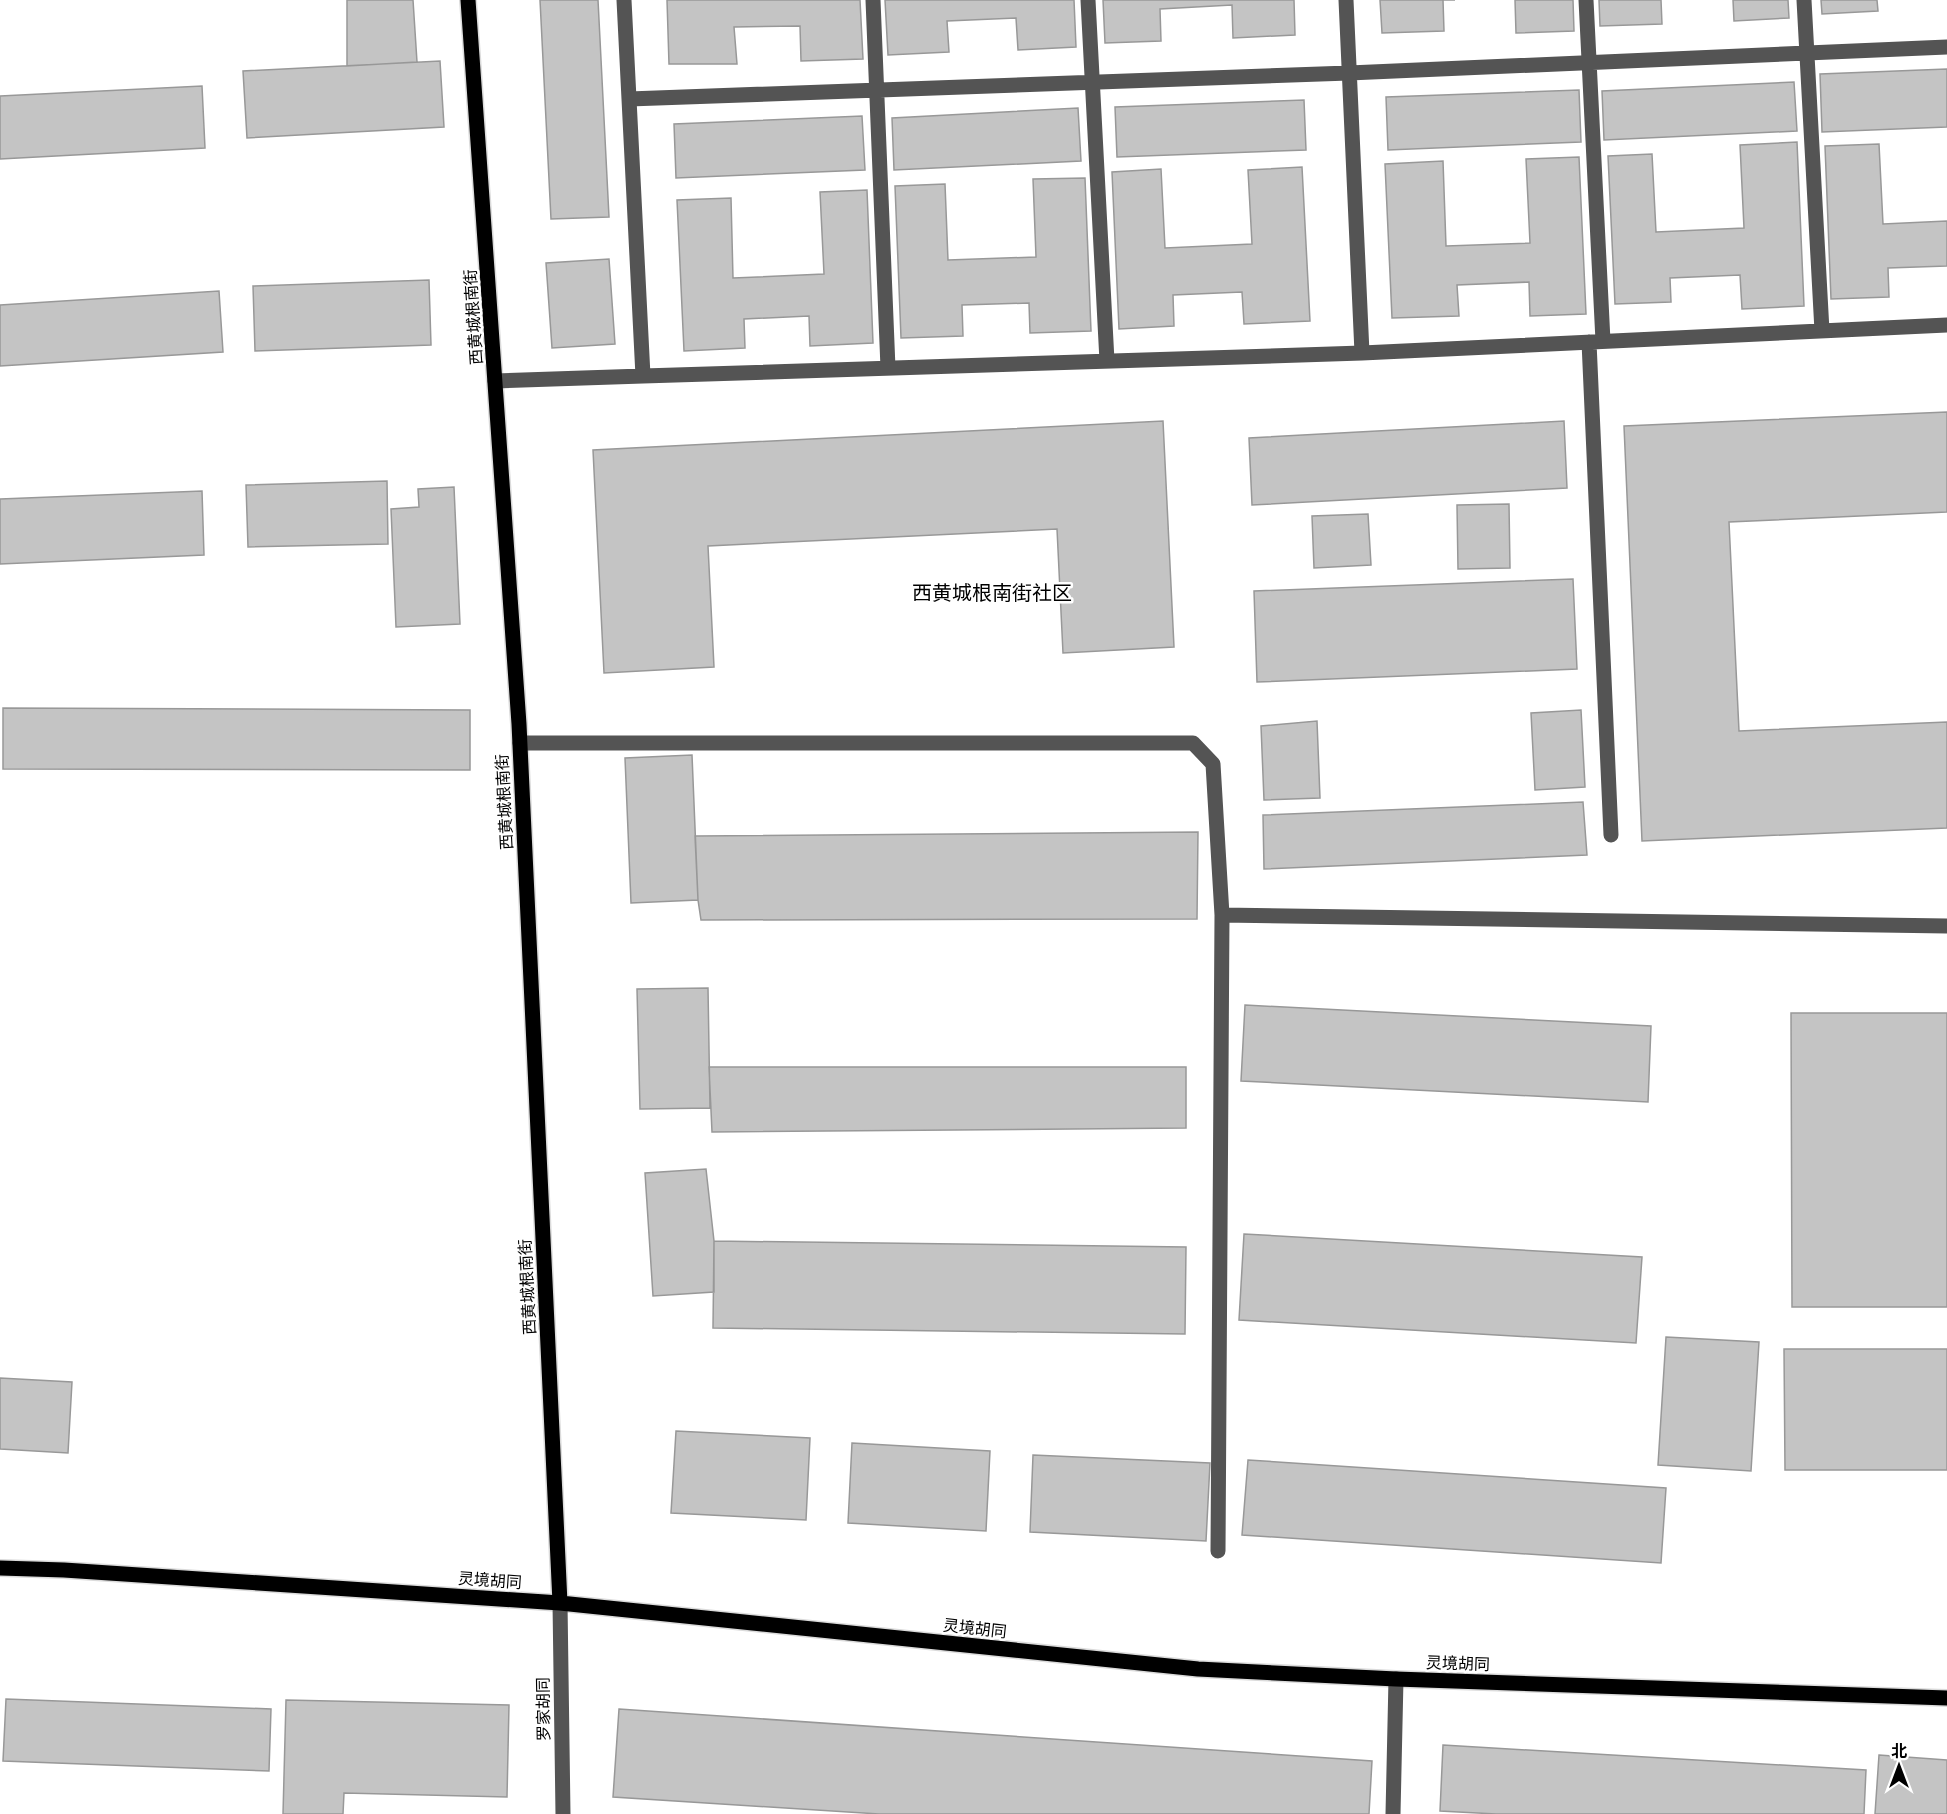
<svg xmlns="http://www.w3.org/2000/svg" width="1947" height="1814" viewBox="0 0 1947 1814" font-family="'PT Sans','Noto Sans SC',sans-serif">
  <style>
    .building { fill: #c4c4c4; stroke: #989898; stroke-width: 1.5 }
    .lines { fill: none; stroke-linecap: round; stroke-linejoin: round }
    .major-casing { stroke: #dbdbdb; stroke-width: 18 }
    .minor { stroke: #545454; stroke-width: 15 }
    .major { stroke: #000; stroke-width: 15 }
    .labels { text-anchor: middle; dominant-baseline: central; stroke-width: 5; stroke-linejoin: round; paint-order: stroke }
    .street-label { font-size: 16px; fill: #000; stroke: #fff }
    .quarter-label { font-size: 20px; fill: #000; stroke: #fff }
  </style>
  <rect width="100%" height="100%" fill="#fff"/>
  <path class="building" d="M347,0h66l4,62 -70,4z
    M540,0h58l11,217 -58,2z
    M667,0h193l3,59 -62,2 -1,-35 -66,1 3,37h-68z
    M885,0h189l2,47 -58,3 -2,-32 -69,3 2,31 -61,3z
    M1103,0h191l1,35 -62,3 -1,-33 -72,4 1,32 -56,2z
    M1380,0h75h-12l1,31 -62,2z
    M1515,0h58l1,31 -58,2z
    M1599,0h62l1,24 -62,2z
    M1733,0h55l1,18 -55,3z
    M1821,0h56l1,11 -56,3z
    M440,61l4,66 -197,11 -4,-67z
    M1947,69v58l-125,5 -2,-58z
    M1794,82l3,49 -193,9 -2,-49z
    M202,86l3,62 -205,11v-63z
    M1579,90l2,52 -193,8 -2,-53z
    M1304,100l2,50 -189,7 -2,-50z
    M1078,108l3,53 -187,9 -2,-52z
    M862,116l3,54 -189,8 -2,-54z
    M1797,142l7,164 -62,3 -2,-34 -70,3 1,24 -56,2 -7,-148 44,-2 4,78 88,-4 -4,-83z
    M1879,144l4,80 64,-3v45l-59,2 1,29 -58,2 -6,-153z
    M1579,157l7,157 -56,2 -1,-34 -72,3 2,31 -67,2 -7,-154 58,-3 3,85 84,-3 -4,-84z
    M1302,167l8,154 -66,3 -2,-32 -69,3 1,31 -55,3 -7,-157 49,-3 4,79 87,-4 -4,-74z
    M1085,178l6,153 -61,2 -1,-30 -67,2 1,31 -62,2 -6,-152 50,-2 3,76 88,-3 -3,-78z
    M867,190l6,153 -63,3 -1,-30 -65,3 1,29 -61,3 -7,-151 54,-2 2,80 91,-4 -4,-82z
    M609,259l6,85 -63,4 -6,-85z
    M429,280l2,65 -176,6 -2,-65z
    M219,291l4,61 -223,14v-61z
    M1947,412v100l-218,10 10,209 208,-9v106l-305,13 -18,-415z
    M1163,421l11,226 -111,6 -6,-124 -349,17 6,121 -110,6 -11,-223z
    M1564,421l3,67 -315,17 -3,-67z
    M387,481l1,63 -140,3 -2,-62z
    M454,487l6,137 -64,3 -5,-118 28,-2 -1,-18z
    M202,491l2,64 -204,9v-65z
    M1509,504l1,64 -52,1 -1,-64z
    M1368,514l3,51 -57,3 -2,-52z
    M1573,579l4,90 -320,13 -3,-91z
    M3,708l467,2v60l-467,-1z
    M1581,710l4,77 -50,3 -4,-77z
    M1317,721l3,77 -56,2 -3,-74z
    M692,755l6,145 -67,3 -6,-145z
    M1583,802l4,53 -323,14 -1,-54z
    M1198,832l-1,87 -496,1 -3,-20 -3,-64z
    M708,988l2,120 -70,1 -3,-120z
    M1245,1005l406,21 -3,76 -407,-21z
    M1791,1013h156v294h-155z
    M709,1067h477v61l-474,4z
    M706,1169l8,72v51l-61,4 -8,-123z
    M1244,1234l398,23 -6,86 -397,-23z
    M714,1241l472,6 -1,87 -472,-6z
    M1666,1337l93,5 -8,129 -93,-6z
    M1784,1349h163v121h-162z
    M0,1378l72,4 -4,71 -68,-4z
    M676,1431l134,7 -4,82 -135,-7z
    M852,1443l138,8 -4,80 -138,-8z
    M1033,1455l177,8 -4,78 -176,-9z
    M1248,1460l418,28 -5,75 -419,-28z
    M6,1699l265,10 -2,62 -266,-10z
    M286,1700l223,5 -2,92 -163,-4 -1,21h-60z
    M619,1709l753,52 -3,53h-490l-266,-17z
    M1443,1745l423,25 -2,44h-368l-56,-3z
    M1879,1755l68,5v54h-72z"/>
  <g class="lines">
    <g class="major-casing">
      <path id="major" d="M468,0l51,724 41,879
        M0,1568l64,2 496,33 638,66 198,10 551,19"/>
    </g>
    <path class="minor" d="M624,0l19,376 719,-23 585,-28
      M873,0l15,368
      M1088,0l19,361
      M1346,0l16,353
      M1586,0l17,341
      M1804,0l18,331
      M629,99l720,-26 598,-26
      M1589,342l22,493
      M495,381l148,-5
      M520,743h673l20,21 9,151 -4,636
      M1222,915l725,11
      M560,1603l3,211
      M1393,1814l3,-135"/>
    <use href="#major" class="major"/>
  </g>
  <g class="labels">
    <g class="street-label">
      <text transform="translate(473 317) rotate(-94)">西黄城根南街</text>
      <text transform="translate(504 802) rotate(-93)">西黄城根南街</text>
      <text transform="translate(527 1287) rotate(-93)">西黄城根南街</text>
      <text transform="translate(490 1580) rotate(4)">灵境胡同</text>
      <text transform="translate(975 1628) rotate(6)">灵境胡同</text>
      <text transform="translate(1458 1663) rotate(2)">灵境胡同</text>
      <text transform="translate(543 1709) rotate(-91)">罗家胡同</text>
    </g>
    <g class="quarter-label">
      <text x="992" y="593">西黄城根南街社区</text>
    </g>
  </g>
  <g transform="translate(1899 1766)" stroke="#ffffff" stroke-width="4.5" paint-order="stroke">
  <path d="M0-4.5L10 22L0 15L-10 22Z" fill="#000000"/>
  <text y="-9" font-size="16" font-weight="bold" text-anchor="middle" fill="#000000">北</text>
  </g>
</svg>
